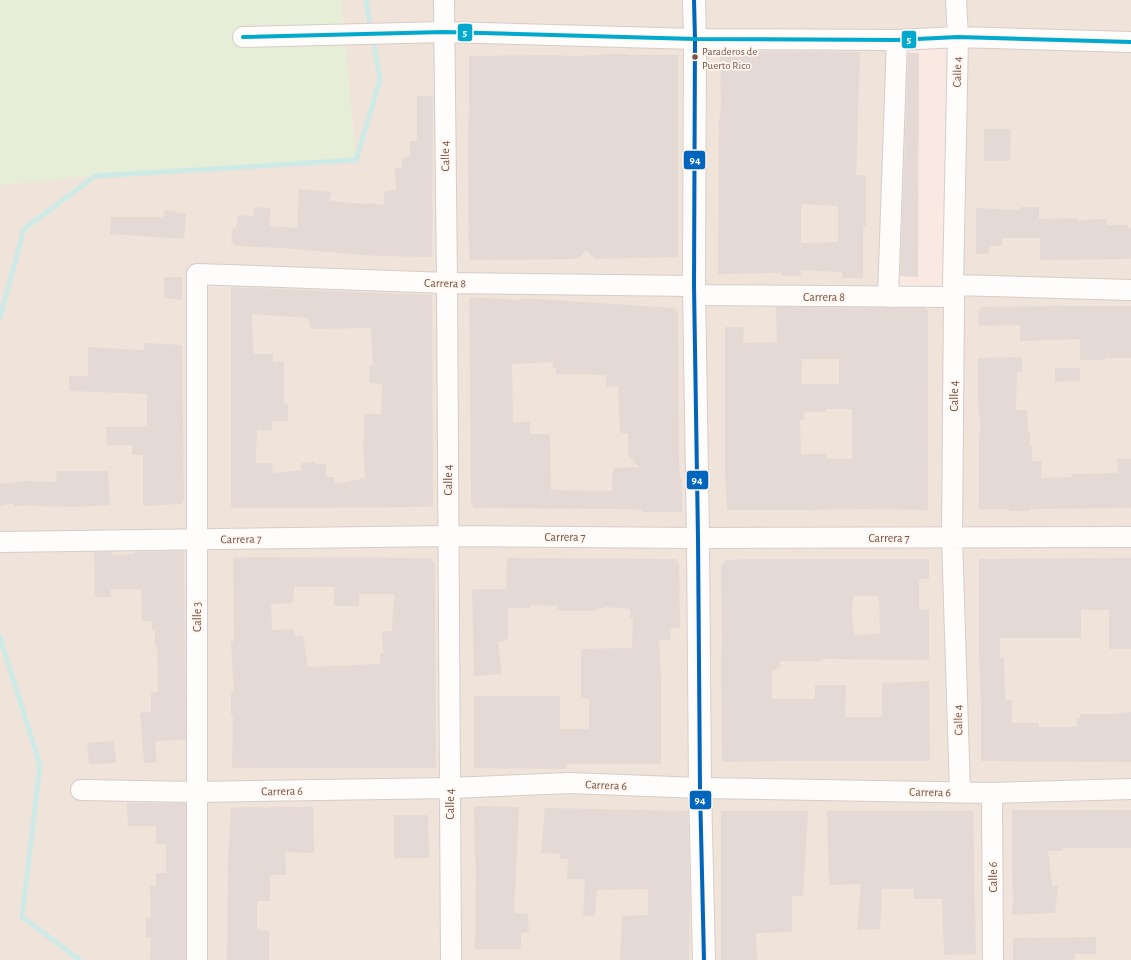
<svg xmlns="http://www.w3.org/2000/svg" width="1131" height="960" viewBox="0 0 1131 960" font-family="'Alegreya Sans',sans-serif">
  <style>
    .residential { fill: #f0e3da }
    .commercial { fill: #fae8e3 }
    .green { fill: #e7eed7 }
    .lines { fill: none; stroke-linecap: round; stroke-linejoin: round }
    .stream { stroke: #ceeae7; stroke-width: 5 }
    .building { fill: #e4d9d4; fill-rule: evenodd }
    .street-casing { stroke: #d6cdc8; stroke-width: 22 }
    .secondary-casing { stroke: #d8ceca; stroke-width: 24 }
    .street { stroke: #fefdfc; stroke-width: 20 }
    .secondary { stroke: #fefdfc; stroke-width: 22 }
    .bus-1-casing { stroke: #fff6ee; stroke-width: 7 }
    .bus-2-casing { stroke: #fff6ee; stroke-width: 7 }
    .bus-1 { stroke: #0065bd; stroke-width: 4 }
    .bus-2 { stroke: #00a9ce; stroke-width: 4 }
    .bus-dot { fill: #76544c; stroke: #fff6ee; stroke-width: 1.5 }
    .labels { text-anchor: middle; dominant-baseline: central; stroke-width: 3.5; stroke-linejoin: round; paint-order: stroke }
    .bus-label { font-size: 11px; fill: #76544c; stroke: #fff6ee; text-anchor: start }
    .street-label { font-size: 12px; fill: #76544c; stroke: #fff6ee }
    .line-badge { stroke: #fff6ee; stroke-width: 1.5 }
    .badge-label { font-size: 11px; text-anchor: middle; font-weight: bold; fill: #fff }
  </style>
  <rect width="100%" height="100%" fill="#f7f2ec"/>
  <path class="residential" d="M0,0h1131v960h-1131z"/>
  <path class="commercial" d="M902,47l50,1 -8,245 -50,-2z"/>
  <path class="green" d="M0,0h342l14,160 -261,16 -95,9z"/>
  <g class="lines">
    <path class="stream" d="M366,0l5,31
      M0,317l24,-88 71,-53 261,-16 24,-80 -7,-42
      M0,637l40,128 -18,152 58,43"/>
  </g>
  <path class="building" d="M720,51l140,1 -4,123h10v51h-3v52h-21v-6l-41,-2v6h-19v-3l-64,1 1,-146h-1l3,-21zM801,204l37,2v36l-37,1z
    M908,53h11l-1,224 -18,-1z
    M601,54h26v1h51v202l-83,2 -9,-9 -8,9 -109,1 -1,-121 1,-31v-52l81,-1 26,1 24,-1z
    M417,96h16l-1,161 -55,-1 -96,-8 -46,-2 -4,-4 2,-14h3l2,-13 15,1 1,-9 17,1 -2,18 28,2 2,-39 32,3 -2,9 38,3v-1l17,2v-13l12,-2 -1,-22h7v-10l8,-2v-15h7z
    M984,129h27l-1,32h-26z
    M1020,207h19v12l39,-1v2l29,-1v6h21v3h3v31l-91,1v-22h-38v8h-13v8h-13v-46l44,2z
    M165,210l21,4 -2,25 -74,-5 1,-17h53z
    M164,277h18v23l-18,-2z
    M231,287l201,8 1,212 -202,1zM252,314l56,4v3l2,1v7l61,-1 2,38h-4l1,17 12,1 -1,30h-17v25h-1l2,39 -31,6v-7h-8v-13h-11v-2l-14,1v7l-28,3 -1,-10h-16l1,-33 15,1v-10h16v-17h-4v-42h-11v-8h-20z
    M469,297l51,3v-1h18l136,9 4,3 1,153 1,14h2v34h-40v-2h-7v-1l-161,-1 -3,-5v-21zM553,362v6h3v6l50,1v12l12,-1 2,47h8v22l11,12 -26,1 -1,23 -61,-1 -1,-56h-20v-12h-17l-1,-58z
    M1068,306h63v52h-26v2h-25v-21l-60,2v-16l-42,1 1,-15 3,-4z
    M776,307l148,1 4,3v199l-62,-1 -63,1h-76l-2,-34v-149h19l-1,16 34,-1zM802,359h37v25h-38zM826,409h26v50h-25v-5h-26l-1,-34h4v-8h22z
    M144,343l38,2 2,155 -3,4 -38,2v-51h-11v-10h-25l-1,-18h41v-33l-78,-3v-15h19v-29l56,3z
    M1022,357v15h-5l-1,38h11l1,22h2v14h2v15h10l-1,17 31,-1v-3l46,-1 -1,-14h14v49l-101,1v2h-21v-2h-30v-76h2l-3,-31v-44z
    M1055,368h25v13l-25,1z
    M56,471h52l2,34 -35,2 -41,-1v-1l-20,1 -1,-3 -13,3v-22l25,-3 32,1z
    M184,551l2,189 -31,1 2,22h-13l-4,-50 11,-1v-20h7l-1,-46h-2v-17h-3v-8h-10l-1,-32h-30v8h-16l-1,-45h18l1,3 22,-1v-2z
    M256,557l174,1 5,5 1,205h-204l1,-53h-2v-23h3l-3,-50 3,-1 -1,-83zM294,587h40v19h25v-12h35l-2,37h-10l1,23h-3v10l-72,3 -5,-32 -9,1v-7l-22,1 -1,-26 22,-1z
    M507,558l161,1h7l4,4 1,65h-9l-1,12h-11l2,37v87h-94l-1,5 -92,-1v-72h86v33h29v-30h-8v-50l51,-1 1,-30h-3v-9l-25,-2 -1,1h-7v3h-40v-5l-27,-1v3h-22v31h-3v2l-7,1 4,32 -28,2 -2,-87h34z
    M1121,558h10v91h-22v-39h-28v28h-81v19l4,1 1,42h7v23h26l1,4h38l-1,-9h4v-4h35l16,-2v50l-150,-1v-60l-2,-46v-96z
    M750,559h179v20h-10v30l10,1v50l-107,-1v2h-42v6h-3v3h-5v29h43v-14h31l-1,32h37v-34l47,-2 1,80h-152l-56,1 -1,-106 1,-11 -1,-80 5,-5zM853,596h26l1,38 -26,1 -2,-25z
    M114,741l2,22 -27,1 -2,-21z
    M127,803h59v157h-36l1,-22 -5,-1v-19h5l-1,-32h6v-13h10v-29h-10v-18h-28z
    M282,806v1h31l1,46 -29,-1 1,23h-16v26h-13v29l12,1v29h-42l1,-99 3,-53 23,-1 15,1v-1z
    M474,806l45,1 -5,106 14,1 1,18 -8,1v16h-46l1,-86h-1z
    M545,808l143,3 2,78 -1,71h-69l2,-44 26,-1v-26l-51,1 -2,26h-12l2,-37h-18l1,-20h-8v-5l-19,-1z
    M1012,810h119v38h-68v3h-15l4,35h6l-3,27 -43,2 1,-12 -1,-39z
    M721,811h87l-5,85h-11v36l-36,1 1,27h-36z
    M827,811h146l3,143 -32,1 -2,-56h-28v-10h-32l-2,40 -23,1 4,-46 -32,1z
    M394,815h34l1,43h-35z
    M1096,937v17h-21v6h-62v-22z"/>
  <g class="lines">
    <g class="street-casing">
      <path id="street" d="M444,0l3,283 4,677
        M956,0l2,37 -5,248 1,12 -2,241 8,255
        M243,37l201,-5 251,7 202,1 61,-3 173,5
        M953,285l178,5
        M695,295l259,2
        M888,297l9,-257
        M0,542l448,-6 250,2 433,-1
        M81,790l116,2 253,-4 120,-5 130,5 292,5 139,-4
        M992,793l1,167
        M197,960v-686l250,9 247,3"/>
    </g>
    <g class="secondary-casing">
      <path id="secondary" d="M694,0l1,39 -1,247 4,252 2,250 4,172"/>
    </g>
    <use href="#street" class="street"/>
    <use href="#secondary" class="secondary"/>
    <g class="bus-1-casing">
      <path id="bus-1" d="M694,0l1,39 -1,247 4,252 2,250 4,172"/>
    </g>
    <g class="bus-2-casing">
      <path id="bus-2" d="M243,37l201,-5 251,7 202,1 61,-3 173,5"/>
    </g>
    <use href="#bus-1" class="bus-1"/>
    <use href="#bus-2" class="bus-2"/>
  </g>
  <circle class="bus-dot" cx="695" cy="57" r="3.5"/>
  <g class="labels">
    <g class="bus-label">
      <text x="702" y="51">Paraderos de<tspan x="702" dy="14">Puerto Rico</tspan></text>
    </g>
    <g class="street-label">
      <text transform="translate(957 72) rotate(-89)">Calle 4</text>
      <text transform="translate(445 156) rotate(-91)">Calle 4</text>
      <text transform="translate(445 283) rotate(1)">Carrera 8</text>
      <text x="824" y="297">Carrera 8</text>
      <text transform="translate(954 396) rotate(-90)">Calle 4</text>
      <text transform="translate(448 480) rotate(-90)">Calle 4</text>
      <text x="565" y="537">Carrera 7</text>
      <text x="889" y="538">Carrera 7</text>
      <text transform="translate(241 539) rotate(-1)">Carrera 7</text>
      <text transform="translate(197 617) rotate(-90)">Calle 3</text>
      <text transform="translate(958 720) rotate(-92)">Calle 4</text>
      <text transform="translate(606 785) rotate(2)">Carrera 6</text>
      <text transform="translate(282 791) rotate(-1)">Carrera 6</text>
      <text transform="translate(930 792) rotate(1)">Carrera 6</text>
      <text transform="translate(450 804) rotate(-90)">Calle 4</text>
      <text transform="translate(993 877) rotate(-90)">Calle 6</text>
    </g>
  </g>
  <g class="line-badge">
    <rect x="457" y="23" width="16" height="19" rx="4" fill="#00a9ce"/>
    <rect x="901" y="30" width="16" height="19" rx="4" fill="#00a9ce"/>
    <rect x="683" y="150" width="23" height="20" rx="4" fill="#0065bd"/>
    <rect x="686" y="470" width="23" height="20" rx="4" fill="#0065bd"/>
    <rect x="689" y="790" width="23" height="20" rx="4" fill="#0065bd"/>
  </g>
  <g class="badge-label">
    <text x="465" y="36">5</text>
    <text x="909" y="43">5</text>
    <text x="695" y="164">94</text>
    <text x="697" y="484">94</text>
    <text x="700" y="804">94</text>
  </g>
</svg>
